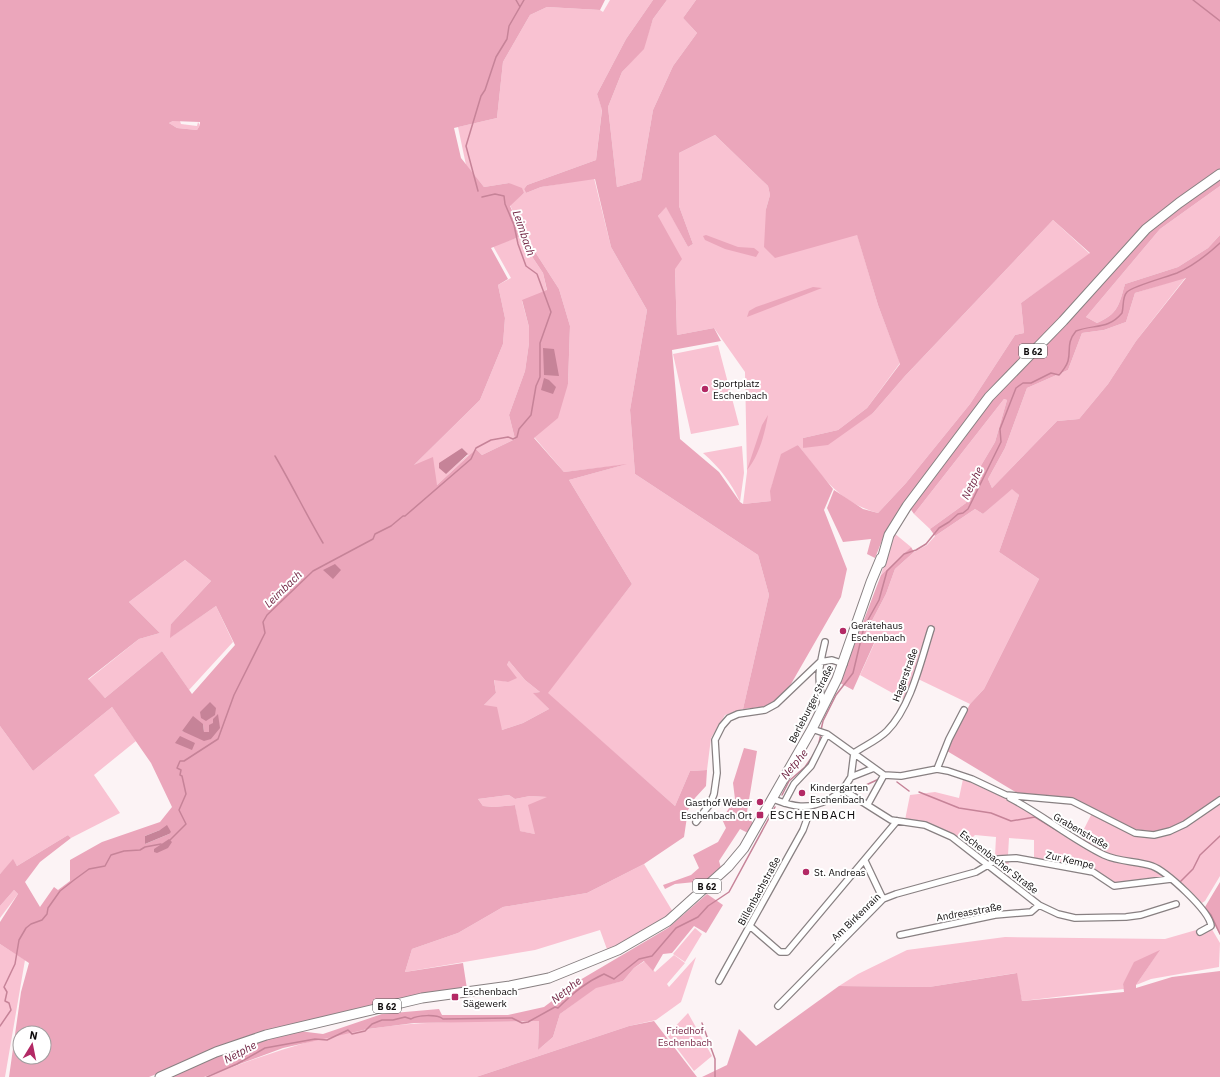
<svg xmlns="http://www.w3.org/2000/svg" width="1220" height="1077" viewBox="0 0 1220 1077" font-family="'IBM Plex Sans',sans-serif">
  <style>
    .green { fill: #f9c2d2; fill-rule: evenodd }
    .forest { fill: #eba6bb; fill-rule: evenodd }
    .water { fill: #c68398 }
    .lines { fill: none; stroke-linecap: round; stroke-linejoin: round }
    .stream { stroke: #c68398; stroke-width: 1.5 }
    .minor-casing { stroke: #888082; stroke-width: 8 }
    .primary-casing { stroke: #888082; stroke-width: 11 }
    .minor { stroke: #fff; stroke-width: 5.5 }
    .primary { stroke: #fff; stroke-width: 9 }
    .poi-dot { fill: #b32965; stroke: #fff; stroke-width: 1.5 }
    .labels { text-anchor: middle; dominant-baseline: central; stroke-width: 4; stroke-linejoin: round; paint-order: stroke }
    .shield { fill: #fff; stroke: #565455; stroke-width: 1 }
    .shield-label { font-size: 9px; font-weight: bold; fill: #0e0b0c }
    .poi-label { font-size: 10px; fill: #0e0b0c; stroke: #fff; text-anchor: start }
    .street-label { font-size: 10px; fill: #0e0b0c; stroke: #fff }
    .park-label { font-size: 10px; fill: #7a2a49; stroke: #fff }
    .water-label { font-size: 11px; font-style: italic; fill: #6d1e3e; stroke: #fff }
    .quarter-label { font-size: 12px; letter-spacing: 1px; fill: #0e0b0c; stroke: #fff }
  </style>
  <rect width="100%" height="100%" fill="#fcf3f5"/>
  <path class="green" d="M610,0h43l-27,39 -29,55 5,15 -6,51 -69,25 -3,4 2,4 15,-6 53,-9 17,69 36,63 -17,100 5,64 123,81 11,40 -26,114 -18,6 -14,23 -4,32 -17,1 -15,35 -128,-113 85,-109 -63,-104 54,-15 -59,7 -30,-35 34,-53 2,-58 -11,-37 -38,-59 -11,-25 14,-12 -15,-10 -25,4 -18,-22 -8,-38 39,-9 6,-56 27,-47 17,-8 53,3 3,2z
    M667,0h29l-13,18 14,15 -24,33 -20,44 -12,70 -24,7 -9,-80 14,-35 21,-23 10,-30z
    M173,121h7l1,3 16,2 1,-4 2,3 -3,5 -20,-2 -8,-5z
    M715,135l53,51 2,9 -4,14 91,25 21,71 22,58 -33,45 -29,22 -35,8v10l70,-35 32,-37 148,-156 37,34 -69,49 3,30 -9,2 -45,69 -64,79 -28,30c-40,-11 -55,-36 -80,-68 -13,17 -31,34 -26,56l-29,3 4,-32 -2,-100 -31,-44 -37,7 -2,-66 -17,-53 8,-10 22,41 5,-3 -14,-38v-53z
    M1220,186v49l-12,13 -30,19 -53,17c-6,21 -7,30 -28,39l-11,-6 74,-88z
    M519,237l24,36 4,18 -25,10 7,26v16l-4,28 -16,44 6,24 -33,16 -6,-6 -39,36 -24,-19 67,-66 23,-56 2,-26 -7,-33 13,-7 -18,-32zM462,448l6,7 -23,19z
    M1186,277l-50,64 -28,43 -29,35 -22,2 -65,67 -4,-9 17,-31 22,-60 41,-18 14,-37 22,-3 22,-8 9,-29z
    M718,345l21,80 -48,9 -18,-80z
    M1004,399l3,1 -12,42 -19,32 -10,29 -36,26 -16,-15z
    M742,446l2,27 -4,29c-9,-20 -20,-34 -37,-49z
    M1012,488l7,7 -20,57 40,27 -55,110 -14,15 -54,-26 -11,22 -45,-25 15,-33 -10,-8 21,-40 9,-25 19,-17 13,-7 8,-9 40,-27 8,5z
    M894,533l17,14 -30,28z
    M185,560l26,21 -40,43v13l45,-31 17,36 -44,48 -27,-39 -57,47 -17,-18 51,-41 21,-6 -31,-31z
    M509,661l16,19 15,12 -6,1 15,16 -26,14 -21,7 -18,-25 12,-12 -2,-14 14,3 -1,-17z
    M112,707l24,34 -42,34 26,38 -49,25 -3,-3 -51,31 -4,-6 -13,14v-148l33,45z
    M963,779l42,19 100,59 48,11 15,10 -53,7 -22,-15 -59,-11v-19l-25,-2 -1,17 -13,1 1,-19 -21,-2 -9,9 -13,-8 -48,-16 5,-25 25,-3 24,6z
    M509,795l6,4 15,-3 19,1 -14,37 -16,-3 -4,-26 -21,2 -11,-1 -5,-7z
    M1220,802v74l-15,25 -3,2 -29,-26 -24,-14 -45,-10 -25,-14 15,-30z
    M998,860h11l-2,16 -10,-8 -2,-4z
    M644,864l29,48 -65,40 -8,-22 -65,20 -130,22 7,-23 46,-16 45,-26 84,-14z
    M14,890l4,4 -18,24v-12z
    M1210,926l10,17 -1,24 -68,12 -15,6 23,-34 -36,33 1,5 -102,12 -6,-28 -87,14 -90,-1 19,-12 49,-24 98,-13 160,2z
    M695,928l7,6 -17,28 -12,-8z
    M0,944l25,16 -20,117h-5z
    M674,955l11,8 -18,21 2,3 27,-30 -15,45 -25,18 -27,6 -153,51h-272c54,-19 108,-40 165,-48 56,-9 113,-7 170,-8l-1,29 15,-13 7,-23 36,-27 27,-6 11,-13 11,-7 10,11z
    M688,1013l24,43 -18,15 -27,-36z"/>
  <path class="forest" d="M0,0h605l-5,10 -53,-3 -17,8 -27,47 -6,56 -43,10 7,30 23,29 25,-4 13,5 2,5 -14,13 11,24 38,59 11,37 -2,58 -10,34 -24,20 30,34 63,-8 -58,16 63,104 -84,109 127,113 15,-35 17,-1 -1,16 -11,12 -7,12 -4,27 -40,27 -57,29 -84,14 -45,26 -46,16 -7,23 58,-9 4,26 -215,47 -103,41h-140l12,-85 8,-29 -29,-19v-22l18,-28 -4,-4 -14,16v-32l13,-15 4,7 51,-31 3,3 -31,24 -15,20 15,25 14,-20 4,3 12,-9v-21l32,-18 58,-20 12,-15 -21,-44 -39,-56 -79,64 -33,-45zM173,121l27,1v3l-3,5 -20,-2 -8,-5zM519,237l24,36 4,17 -25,10 7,27v16l-4,28 -16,44 6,24 -33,16 -6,-6 -39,36 -4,-28 -19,8 66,-65 23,-56 2,-26 -7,-33 10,-6 -17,-31zM185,560l26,21 -40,43 -1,14 46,-32 19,39 -43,49 -30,-43 -57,47 -17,-19 51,-40 21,-6 -31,-31zM509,661l16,19 15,12 -7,1 16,16 -26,14 -21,7 -5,-23 -13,-2 12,-12 -2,-13 14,2 9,-4 -10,-13zM214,723l-3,16 -29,-8 21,-7 1,9 5,-1zM509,795l6,4 15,-3 17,1 -19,8 7,29 -15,-3 -5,-26 -21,2 -11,-1 -5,-7zM160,830l9,4 -24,10v-8zM20,1033h24v24h-24z
    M653,0h14l-14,19 -9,30 -22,23 -14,35 9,80 24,-7 12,-70 20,-44 24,-33 -14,-15 13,-18h524v172l-63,51 63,-43v6l-60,43 -74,88 11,6c21,-9 22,-18 28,-39l53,-17 30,-19 12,-13v563l-44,31 -20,3 -22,-3 -61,-31 -54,-4 -72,-43 6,-15 17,-32 14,-15 55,-110 -40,-27 20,-57 -7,-6 -29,25 -8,-5 -40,27 -5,-7 36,-26 10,-29 19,-32 12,-42 -3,-1 -90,115 -9,-13 -20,32 -10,25 -8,-4 4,-15 -28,3 -16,-34 7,-18 29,19 15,4 28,-30 64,-79 45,-69 9,-2 -3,-30 69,-50 -37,-33 -148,156 -32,37 -45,32 -25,3v-10l35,-8 29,-22 33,-44 -22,-59 -21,-70 -82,23 -11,-11 2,-38 4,-14 -2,-9 -53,-51 -36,18v53l14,38 -5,3 -22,-40 -8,9 24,43 -7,10 2,66 37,-7 7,13 -49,9 8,89 39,33 21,30 3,2 28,-3 -1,-10 11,-37 17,-9 35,44 -9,21 23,59 -6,28 -50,87 -14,18 -7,4 -27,3 26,-114 -11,-40 -123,-81 -5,-64 17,-100 -36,-63 -16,-68 -54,8 -15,6 -2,-4 3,-4 69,-25 6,-50 -5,-16 29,-55zM1186,278l-50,63 -28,43 -29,35 -22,2 -65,67 -4,-9 17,-31 22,-60 41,-18 14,-37 22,-3 22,-8 9,-29z
    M706,235l32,12 16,1 5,4 -3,5 -31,-8 -20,-9 -2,-4z
    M813,287l9,1 -75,29 2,-6 7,-4z
    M768,415c-3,18 -9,41 -21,55l15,-45z
    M911,547l3,5 -19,17 -9,25 -21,40 10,7 -22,49 -13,-7 41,-108z
    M744,748l13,3 -10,61 7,14 -6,7 -8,-4 -21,32 2,7 -22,21 -4,-7 -20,2 -10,5 -2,-4 28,-10 8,-7 -6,-13 25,-13 8,-14 -4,-9 13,-20 -2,-16z
    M1220,882v53l-15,-28z
    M707,894l16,11 -17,28 -12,-7 -22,27 -9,1 -10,17 -9,-10 -10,7 -11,13 -27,7 -36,26 -7,23 -15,13 1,-29 -125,2 -46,6 -85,19 -79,29h-36l19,-10 74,-27 38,-9 24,3 59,-20 57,-5 3,6h66l36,-8 36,-27 88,-52z
    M1160,950l-24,35v3l36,-11 48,-6v106h-518l25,-12 12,-36 17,17 83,-60 90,1 88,-14 5,28 102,-9 -1,-8 11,-22z
    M654,1021l43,56h-221l153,-51z"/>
  <path class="water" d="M543,348l11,1 5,27 -15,-1z
    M544,378l5,2 7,7 -3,7 -12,-4z
    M462,448l6,6 -22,20 -7,-6v-5z
    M335,564l6,6 -8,9 -10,-9z
    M210,702l6,6 -1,7 -9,6 -5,-3 -1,-6z
    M218,714l2,14 -9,11 -7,2 -22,-10 11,-15 10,8 1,8h5v-7l4,-2v-4z
    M180,736l15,7 -3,7 -17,-7z
    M167,825l4,7 -2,2 -24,10v-8l15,-6z
    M169,839l3,3 -4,6 -11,5 -3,-1v-3z"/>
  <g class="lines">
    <path class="stream" d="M516,0l4,7
      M1193,0l27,21
      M478,191l-12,-45 15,-50 4,-6 11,-33 11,-18 2,-13 15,-26
      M275,456c17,29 31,58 48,87
      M821,730l2,-9 13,-26 17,-22 11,-46 15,-27 8,-29 17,-17 12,-4 10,-6 13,-16 10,-6 9,-8 5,-1 5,-4 33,-67 -1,-13 16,-41 7,-5h8l20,-10 8,2c3,-3 8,-10 9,-14 3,-11 -2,-18 8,-30 18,-7 32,-1 46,-18 2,-7 0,-16 5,-21 6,-6 40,-15 50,-19 16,-7 30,-18 43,-30
      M897,782l12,9
      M853,791l26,-12
      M919,792l40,16 32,5 20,8 24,-4 23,14
      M782,795l7,-14 16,-14 7,-10 6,-10 3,-13
      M168,842l18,-18 -7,-14 7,-16 -4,-18 -2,-1 1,-5 -4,-2 3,-7h4l34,-22 16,-44 31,-62 -2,-11 4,-7 46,-44 60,-32 2,-5 16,-8 12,-10h2l66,-57 5,-11 15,-8 17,-3 5,2 4,-2 2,-8 12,-14 5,-29 4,-9v-34l11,-31 -14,-38 -11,-8 -8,-22 -4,-19 -9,-21 -1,-8 -9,-2 -13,3
      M1178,884l15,-15 7,-14 20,-19
      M1205,908l6,7 9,19
      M702,1023l13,36v18
      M0,1026l11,-16 -2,-7 -4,-2 2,-9 -3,-5 11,-23 4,-24 7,-12 5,-4 11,-4 5,-6 1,-6 12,-17 14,-11 15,-11 16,-3 6,-11 13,-4 16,-1 5,-3 16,-3
      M207,1077l30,-13 28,-16 50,-9 12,1 21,-10 4,4 13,-3 7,-7 10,-4h11l12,-3 6,2c6,-4 26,-5 32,0l69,-1 10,5 6,-1 27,-15 3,1c15,-15 28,-26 46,-34l10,5 25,-20 13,-3 24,-28 22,-11 10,-11 21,-14 46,-85"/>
    <g class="minor-casing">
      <path id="minor" d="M824,705c-8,-24 -5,-38 1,-63
        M812,729l15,5 57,41 17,1 36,-7 11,2 24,8 34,16 66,6 63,32 19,2 16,-4 15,-7 35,-24
        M854,753c10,-7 24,-13 33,-22 24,-24 34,-71 44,-102
        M937,769l12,-30 15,-29
        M851,777l23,-9
        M842,791l9,-14 3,-24
        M1010,798c33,17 61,41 94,57 15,7 33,6 48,11 14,5 58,45 59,60l-11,6
        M773,799c21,8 34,11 55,1 5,-3 11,-8 17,-9l46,29 34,5 27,12 87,68 19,9 17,4 51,-1 15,-2 35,-11
        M784,803l10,-19 17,-18 16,-32
        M868,804l16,-29
        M696,822l14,-18 4,-10 3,-21 -2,-33 7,-14 7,-8 9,-4 27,-4 11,-6 44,-42 12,-2 12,4
        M865,861l18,38
        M750,926l30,26h7l110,-131
        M900,935l95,-20 36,-3 8,-7
        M719,981l84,-151 4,-11 -1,-12
        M778,1006l105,-107 13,-5 80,-22 22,-13 18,-1 77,14 21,14 57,-7"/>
    </g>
    <g class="primary-casing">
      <path id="primary" d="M881,563l8,-28 18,-29 82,-109 74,-76 83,-92 33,-26 41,-29
        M160,1077l56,-25 50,-17 156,-37 88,-12 39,-8 69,-28 50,-29 60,-54 16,-19 68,-119 25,-50 34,-97 10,-24"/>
    </g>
    <use href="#minor" class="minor"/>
    <use href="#primary" class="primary"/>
  </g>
  <g class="poi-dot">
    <circle cx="705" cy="389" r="4"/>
    <circle cx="843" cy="631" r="4"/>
    <circle cx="802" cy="793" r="4"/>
    <circle cx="760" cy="802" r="4"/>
    <rect x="756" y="811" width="8" height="8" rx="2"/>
    <circle cx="806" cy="872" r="4"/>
    <rect x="451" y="993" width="8" height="8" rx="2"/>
  </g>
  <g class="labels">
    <g class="shield">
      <rect x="1019" y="344" width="28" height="14" rx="3"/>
      <rect x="693" y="879" width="28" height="14" rx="3"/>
      <rect x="373" y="999" width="28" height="14" rx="3"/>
    </g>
    <g class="shield-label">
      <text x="1033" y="351">B 62</text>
      <text x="707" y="886">B 62</text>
      <text x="387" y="1006">B 62</text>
    </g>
    <g class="poi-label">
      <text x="713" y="383">Sportplatz<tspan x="713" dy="12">Eschenbach</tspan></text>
      <text x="851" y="625">Gerätehaus<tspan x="851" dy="12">Eschenbach</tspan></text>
      <text x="810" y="787">Kindergarten<tspan x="810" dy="12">Eschenbach</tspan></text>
      <text x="752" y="802" text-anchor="end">Gasthof Weber</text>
      <text x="752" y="815" text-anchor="end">Eschenbach Ort</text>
      <text x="814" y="872">St. Andreas</text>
      <text x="463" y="991">Eschenbach<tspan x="463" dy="12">Sägewerk</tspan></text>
    </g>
    <g class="street-label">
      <text transform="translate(905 675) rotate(-70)">Hagerstraße</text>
      <text transform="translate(811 704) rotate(-63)">Berleburger Straße</text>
      <text transform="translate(1081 831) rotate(30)">Grabenstraße</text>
      <text transform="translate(1070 860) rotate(13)">Zur Kempe</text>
      <text transform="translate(999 862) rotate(38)">Eschenbacher Straße</text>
      <text transform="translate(759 891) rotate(-61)">Billenbachstraße</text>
      <text transform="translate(969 912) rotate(-10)">Andreasstraße</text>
      <text transform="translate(856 917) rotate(-44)">Am Birkenrain</text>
    </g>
    <g class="park-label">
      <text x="685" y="1030">Friedhof<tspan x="685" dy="12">Eschenbach</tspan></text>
    </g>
    <g class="water-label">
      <text transform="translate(524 233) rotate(71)">Leimbach</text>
      <text transform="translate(972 483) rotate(-64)">Netphe</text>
      <text transform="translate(283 589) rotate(-44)">Leimbach</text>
      <text transform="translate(794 764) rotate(-50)">Netphe</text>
      <text transform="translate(566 990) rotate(-39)">Netphe</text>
      <text transform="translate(240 1052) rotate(-28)">Netphe</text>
    </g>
    <g class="quarter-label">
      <text x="813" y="814">ESCHENBACH</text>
    </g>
  </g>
  <g transform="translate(32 1045) rotate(10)"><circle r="19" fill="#ffffff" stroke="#9f9d9e"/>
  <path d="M0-3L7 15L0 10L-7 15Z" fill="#b32965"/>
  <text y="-6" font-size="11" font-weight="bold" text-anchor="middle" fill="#0e0b0c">N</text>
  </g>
</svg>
